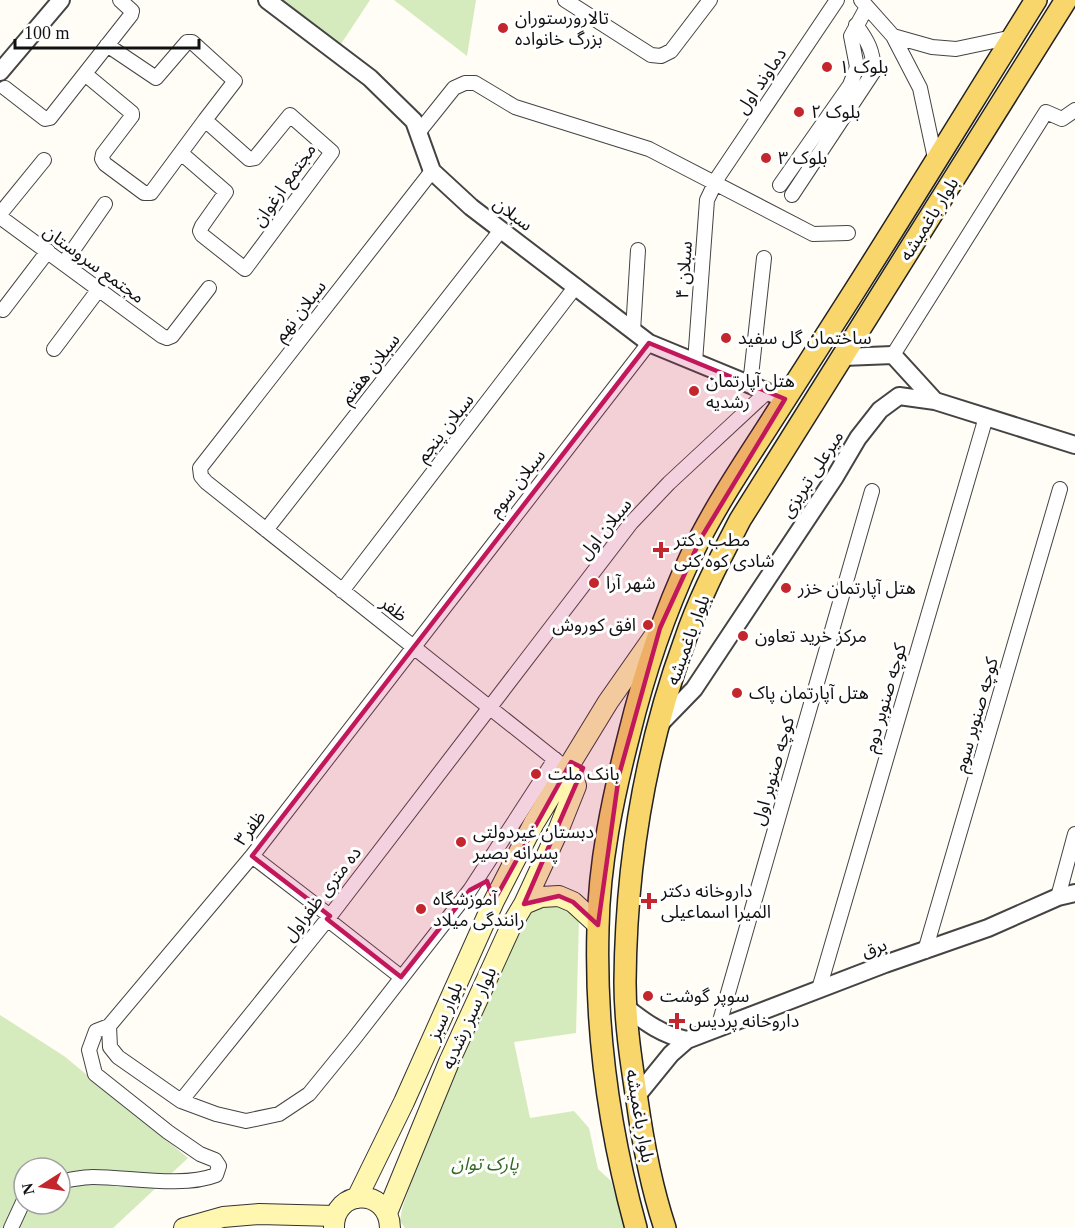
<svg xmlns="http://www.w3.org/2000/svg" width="1075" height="1228" viewBox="0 0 1075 1228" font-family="'Times New Roman','Noto Sans Arabic',serif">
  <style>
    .green { fill: #d5ebbd; fill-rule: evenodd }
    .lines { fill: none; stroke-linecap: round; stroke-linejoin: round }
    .minor-casing { stroke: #444; stroke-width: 16 }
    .tertiary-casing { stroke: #444; stroke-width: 20 }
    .secondary-casing { stroke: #333; stroke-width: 22 }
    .primary-casing { stroke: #222; stroke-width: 24 }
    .minor { stroke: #fff; stroke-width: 14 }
    .tertiary { stroke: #fff; stroke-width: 16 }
    .secondary { stroke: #fff6b0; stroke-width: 20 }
    .primary { stroke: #f9d66b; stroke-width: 21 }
    .marked { fill: #c2185b; fill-opacity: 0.2; stroke: #c2185b; stroke-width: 4.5; stroke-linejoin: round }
    .poi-dot { fill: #c4262e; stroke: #fff; stroke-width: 2 }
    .labels { text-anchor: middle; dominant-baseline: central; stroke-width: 6; stroke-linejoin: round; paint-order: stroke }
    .poi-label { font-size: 18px; fill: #111; stroke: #fff; text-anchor: start }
    .street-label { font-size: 18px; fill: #111; stroke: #fff }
    .park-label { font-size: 18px; font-style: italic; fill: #2f6b1f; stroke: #fff }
  </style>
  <rect width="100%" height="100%" fill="#fffdf5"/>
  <path class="green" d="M279,0h91l-31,47z
    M394,0h82l-9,56z
    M559,904l16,7 4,8 -3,114 -62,9 16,76 44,-7 15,17 9,41 13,12 14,47h-220l-5,-7 2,-12 29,-85 95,-208 12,-8z
    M0,1015l64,41 124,102 -75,70h-113zM24,1168h36v36h-36z"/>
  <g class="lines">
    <g class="minor-casing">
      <path id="minor" d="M565,0l86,55 10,1 10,-5 39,-51
        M861,0l32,36 27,52 16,75
        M893,36l39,11 24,2 57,-12
        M107,45l49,33 31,-36h5l43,39 -30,39 44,39 6,-1 35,-43 42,37 -87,117 -43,-34 -2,-4 2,-5 24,-34 -45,-39
        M85,74l47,39v3l-29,38 -1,5 3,5 39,29h7l54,-73
        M5,88l40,31 5,-1 81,-103 1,-4 -12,-11
        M418,133l36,-45 11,-5h10l40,24 134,42 164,85 35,-1
        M432,171l-232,297 1,8 5,6 361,287
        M780,185l70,-100 7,-18 -6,-31 16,-29
        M792,195l82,-124c-1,-20 -6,-30 -18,-46
        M0,214l44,-54
        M0,217l162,119 5,2 5,-2 37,-48
        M64,263l41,-59
        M3,310l45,-59
        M633,331l5,-81
        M54,349l45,-60
        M893,355l153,-243 16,7 13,-9
        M695,362l12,-162 11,-23 119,-177
        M750,385l14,-127
        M266,530l235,-300
        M342,591l234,-305
        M252,856l78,60
        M1058,897l17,-63
        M327,919l74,58
        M925,951l135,-462
        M819,989l167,-572
        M109,1026l1,21 8,10 63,44 35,13 30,7 33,-7 30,-20 44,-54 117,-150 85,-131
        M718,1028l154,-537
        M181,1101l149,-185 301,-393 38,-40 98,-91
        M60,1181c11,-1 22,-4 33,-4 36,0 90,11 123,-2l3,-9 -4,-6 -15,-6 -32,-22 -73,-58 -6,-24 7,-19 13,-5 143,-170 397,-513
        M11,1228l13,-28"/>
    </g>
    <g class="tertiary-casing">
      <path id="tertiary" d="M267,0l103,78 44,43 18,50 39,36 178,136 136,56
        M0,72l61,-72
        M843,357l50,-2 42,46
        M658,726l36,-37 141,-212 23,-39 22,-28 19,-14 36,5 140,44
        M627,1008c19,15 36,27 60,32
        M636,1097l35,-43 16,-14 198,-76 103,-36 70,-31 17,-4"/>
    </g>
    <g class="secondary-casing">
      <path id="secondary" d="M524,904l34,-73 18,-45 -2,-7 -7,-10
        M357,1198l47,-96 90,-201 40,-78 74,-121 47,-67
        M387,1213l62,-151 63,-138 12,-20 17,-7 18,-1 14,6 25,23
        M184,1228l39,-11 36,-3 76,2
        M334,1228c-1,-40 55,-41 56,0"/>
    </g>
    <g class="primary-casing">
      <path id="primary" d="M636,1228c-27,-98 -41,-198 -38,-300 1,-65 15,-131 31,-193 15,-62 35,-121 62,-179 20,-42 46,-82 72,-122 29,-45 58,-91 87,-136 63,-99 124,-199 186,-298
        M665,1228c-14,-42 -22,-85 -28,-128 -6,-39 -12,-78 -12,-118 1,-116 20,-233 60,-342 14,-42 35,-81 55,-120l326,-520"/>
    </g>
    <use href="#minor" class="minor"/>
    <use href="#tertiary" class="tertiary"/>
    <use href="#secondary" class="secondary"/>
    <use href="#primary" class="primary"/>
  </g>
  <path class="marked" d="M649,343l136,56 -84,139 -41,90 -41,147 -21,150 -25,-23 -14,-6 -35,8 59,-136 -12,-6 -77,139 -7,-20 -17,9 -69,87 -74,-58 3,-3 -78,-60z"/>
  <g class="poi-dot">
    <circle cx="503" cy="28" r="6"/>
    <circle cx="827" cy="67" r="6"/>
    <circle cx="799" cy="112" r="6"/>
    <circle cx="766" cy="158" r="6"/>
    <circle cx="726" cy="338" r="6"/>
    <circle cx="694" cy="391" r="6"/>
    <path d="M658 541h6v6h6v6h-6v6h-6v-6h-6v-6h6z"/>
    <circle cx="594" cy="583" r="6"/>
    <circle cx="786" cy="588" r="6"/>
    <circle cx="648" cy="625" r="6"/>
    <circle cx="743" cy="636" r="6"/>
    <circle cx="737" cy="693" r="6"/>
    <circle cx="536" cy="774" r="6"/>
    <circle cx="461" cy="842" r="6"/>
    <path d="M646 892h6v6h6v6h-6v6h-6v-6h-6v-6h6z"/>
    <circle cx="421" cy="909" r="6"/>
    <circle cx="648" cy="996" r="6"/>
    <path d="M674 1012h6v6h6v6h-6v6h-6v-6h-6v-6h6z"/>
  </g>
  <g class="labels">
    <g class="poi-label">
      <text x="515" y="18">تالارورستوران<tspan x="515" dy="21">بزرگ خانواده</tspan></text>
      <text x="839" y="67">بلوک ۱</text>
      <text x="811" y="112">بلوک ۲</text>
      <text x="778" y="158">بلوک ۳</text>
      <text x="738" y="338">ساختمان گل سفید</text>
      <text x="706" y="381">هتل آپارتمان<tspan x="706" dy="21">رشدیه</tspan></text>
      <text x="674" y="540">مطب دکتر<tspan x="674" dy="21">شادی کوه کنی</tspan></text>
      <text x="606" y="583">شهر آرا</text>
      <text x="798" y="588">هتل آپارتمان خزر</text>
      <text x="636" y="625" text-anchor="end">افق کوروش</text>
      <text x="755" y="636">مرکز خرید تعاون</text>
      <text x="749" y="693">هتل آپارتمان پاک</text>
      <text x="548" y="774">بانک ملت</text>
      <text x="473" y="832">دبستان غیردولتی<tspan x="473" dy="21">پسرانه بصیر</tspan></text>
      <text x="661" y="891">داروخانه دکتر<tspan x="661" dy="21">المیرا اسماعیلی</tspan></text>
      <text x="433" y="899">آموزشگاه<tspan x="433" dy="21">رانندگی میلاد</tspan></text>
      <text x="660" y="996">سوپر گوشت</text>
      <text x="689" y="1021">داروخانه پردیس</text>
    </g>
    <g class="street-label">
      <text transform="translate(761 81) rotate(-56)">دماوند اول</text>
      <text transform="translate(284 185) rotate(-55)">مجتمع ارغوان</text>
      <text transform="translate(513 214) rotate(37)">سبلان</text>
      <text transform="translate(929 219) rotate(-58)">بلوار باغمیشه</text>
      <text transform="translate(94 264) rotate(36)">مجتمع سروستان</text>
      <text transform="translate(684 270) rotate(-86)">سبلان ۴</text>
      <text transform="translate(300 311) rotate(-52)">سبلان نهم</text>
      <text transform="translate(370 369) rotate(-52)">سبلان هفتم</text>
      <text transform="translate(445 428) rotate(-52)">سبلان پنجم</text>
      <text transform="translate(812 474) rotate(-57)">میرعلی تبریزی</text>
      <text transform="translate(517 483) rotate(-52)">سبلان سوم</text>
      <text transform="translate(605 529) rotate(-51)">سبلان اول</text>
      <text transform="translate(394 609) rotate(38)">ظفر</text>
      <text transform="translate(688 640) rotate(-70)">بلوار باغمیشه</text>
      <text transform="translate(885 698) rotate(-74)">کوچه صنوبر دوم</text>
      <text transform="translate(976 715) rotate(-74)">کوچه صنوبر سوم</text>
      <text transform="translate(773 771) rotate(-74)">کوچه صنوبر اول</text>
      <text transform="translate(250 828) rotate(-52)">ظفر۳</text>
      <text transform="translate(322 894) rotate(-52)">ده متری ظفراول</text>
      <text transform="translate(874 948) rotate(-20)">برق</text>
      <text transform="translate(445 1011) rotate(-66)">بلوار سبز</text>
      <text transform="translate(469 1018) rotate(-66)">بلوار سبز رشدیه</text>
      <text transform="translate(640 1116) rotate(80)">بلوار باغمیشه</text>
    </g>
    <g class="park-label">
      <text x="485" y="1164">پارک توان</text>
    </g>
  </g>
  <g transform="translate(42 1186) rotate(258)"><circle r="28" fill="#ffffff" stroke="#a0a0a0" stroke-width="1.5"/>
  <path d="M0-4.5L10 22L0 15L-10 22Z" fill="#c4262e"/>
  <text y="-9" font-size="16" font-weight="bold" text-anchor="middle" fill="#111111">N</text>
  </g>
  <path d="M15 39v9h184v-9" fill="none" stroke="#111111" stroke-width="3"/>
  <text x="24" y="39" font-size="18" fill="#111111" stroke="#ffffff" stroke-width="4.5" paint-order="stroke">100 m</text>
</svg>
